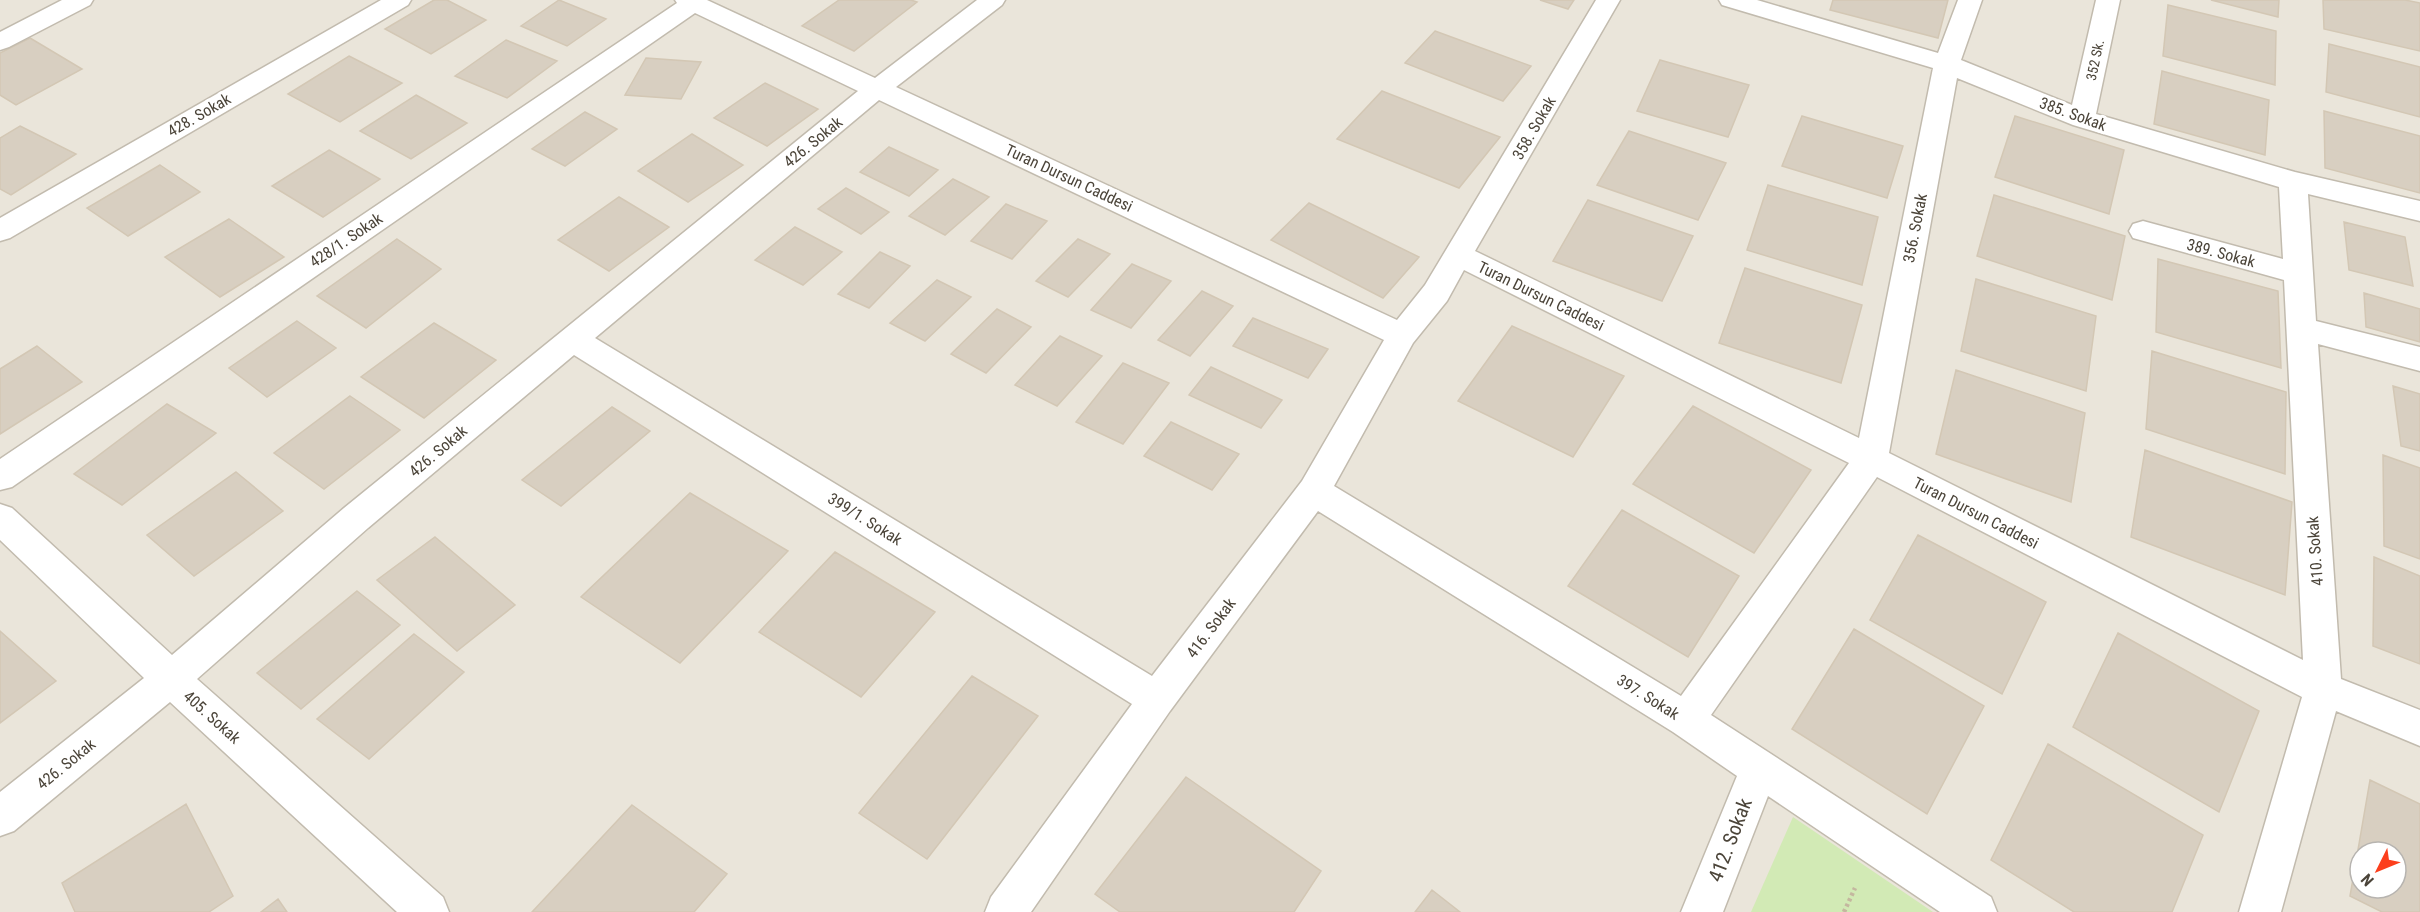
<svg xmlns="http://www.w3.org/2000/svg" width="2420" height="912" viewBox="0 0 2420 912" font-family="'Roboto Condensed',sans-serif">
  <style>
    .residential { fill: #eae5da; fill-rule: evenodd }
    .green { fill: #d2eab5 }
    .building { fill: #d8cfc1; stroke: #d3c7b4; stroke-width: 1.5; fill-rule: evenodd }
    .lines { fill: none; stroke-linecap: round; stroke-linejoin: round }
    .minor-casing { stroke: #c2bbae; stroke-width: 3 }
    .path { stroke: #c4b79f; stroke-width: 4.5; stroke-dasharray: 3 3; stroke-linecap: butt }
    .minor { fill: #fff; fill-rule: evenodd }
    .labels { text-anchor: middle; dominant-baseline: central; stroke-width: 6; stroke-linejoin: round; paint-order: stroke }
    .far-street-label { font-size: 14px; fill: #4b4439; stroke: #fff }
    .street-label { font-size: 16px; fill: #4b4439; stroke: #fff }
    .near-street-label { font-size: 20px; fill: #4b4439; stroke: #fff }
  </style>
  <rect width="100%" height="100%" fill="#f6f3ec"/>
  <path class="residential" d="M0,0h2420v912h-2420zM2360,852h36v36h-36z"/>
  <path class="green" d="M1793,817l140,95h-182z"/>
  <path class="building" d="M434,0h13l39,20 -55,34 -46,-25z
    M559,0l47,19 -39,27 -46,-20z
    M839,0h72l6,2 -63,49 -52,-25z
    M1540,0h34l-6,9z
    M1833,0h115l-10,38 -108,-28z
    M2211,0h68l-1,17z
    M2323,0h82l15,3v48l-96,-22z
    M2168,5l108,26 -1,54 -112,-29z
    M1435,31l96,35 -28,35 -98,-38z
    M30,38l52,31 -66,36 -16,-10v-42z
    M506,40l51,21 -50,37 -52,-22z
    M2329,44l91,23v50l-94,-25z
    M349,56l53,27 -62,39 -52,-28z
    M646,58l55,4 -20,37 -56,-4z
    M1660,60l89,25 -21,52 -91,-26z
    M2162,71l107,29 -4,55 -111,-31z
    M765,83l53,26 -51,37 -53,-28z
    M1382,91l118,46 -41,51 -122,-49z
    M416,95l51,28 -56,36 -51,-28z
    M2324,111l96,25v57l-95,-25z
    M585,112l32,17 -52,37 -33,-17z
    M1802,116l101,30 -16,52 -105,-32z
    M2015,116l109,34 -15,64 -114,-37z
    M20,126l56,28 -65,41 -11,-6v-51z
    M1629,131l97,32 -28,57 -101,-35z
    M692,134l51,31 -55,37 -50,-31z
    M889,147l49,23 -29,26 -49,-24z
    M329,150l51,29 -57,38 -51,-31z
    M160,165l40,27 -72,44 -41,-28z
    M953,179l36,18 -44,38 -36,-19z
    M1768,185l110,32 -16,68 -115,-35z
    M846,188l43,24 -28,22 -43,-25z
    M1994,195l131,41 -13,64 -135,-44z
    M619,197l50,30 -60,44 -51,-31z
    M1588,200l105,36 -31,65 -109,-40z
    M1309,203l110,54 -36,41 -112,-58z
    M1006,204l41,17 -35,38 -41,-18z
    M229,219l55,38 -64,40 -55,-40z
    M2344,222l61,15 8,49 -64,-16z
    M795,227l47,25 -39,33 -48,-25z
    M397,239l44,30 -75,59 -49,-32z
    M1078,239l32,15 -42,43 -32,-16z
    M880,252l30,14 -41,42 -31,-14z
    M2158,259l120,32 3,77 -125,-36z
    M1132,264l39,17 -40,47 -40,-18z
    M1745,268l117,37 -21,78 -122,-40z
    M1976,279l120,37 -10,75 -125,-40z
    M937,280l34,17 -46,44 -35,-18z
    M1202,291l31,15 -43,50 -32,-16z
    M2364,293l56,16v33l-54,-15z
    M997,309l34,18 -45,46 -35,-19z
    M1253,318l75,31 -20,29 -75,-32z
    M297,321l39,27 -69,49 -38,-29z
    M434,323l62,37 -72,58 -63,-41z
    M1512,326l112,50 -51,81 -115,-56z
    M1060,336l42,20 -45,50 -42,-21z
    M37,346l45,36 -82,52v-65z
    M2152,351l134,41 -1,82 -139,-45z
    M1123,363l46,20 -46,61 -47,-22z
    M1211,367l71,33 -21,28 -72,-33z
    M1956,370l129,43 -14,89 -135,-48z
    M2393,386l27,8v57l-19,-5z
    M350,396l50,34 -76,59 -50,-36z
    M167,404l49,29 -94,72 -48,-31z
    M1693,406l118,64 -57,83 -121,-69z
    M612,407l38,24 -89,75 -39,-26z
    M1171,422l68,32 -27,36 -68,-34z
    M2145,450l147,52 -7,93 -154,-58z
    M2383,455l37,13v91l-36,-13z
    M236,472l47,39 -89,65 -47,-41z
    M690,493l98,58 -108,112 -99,-66z
    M1622,510l117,66 -51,81 -120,-71z
    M1918,535l128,67 -44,92 -132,-74z
    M435,537l80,68 -58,46 -80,-71z
    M835,552l100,60 -74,85 -102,-65z
    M2374,557l46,19v88l-47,-18z
    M357,591l43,34 -99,84 -44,-36z
    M1854,629l130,77 -57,108 -135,-85z
    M0,631l56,50 -56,42z
    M2118,633l141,78 -40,101 -146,-85z
    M414,634l50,38 -95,87 -52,-40z
    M972,676l66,40 -111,143 -68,-46z
    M2048,744l155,91 -31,77h-98l-83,-52z
    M1186,777l135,94 -27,41h-174l-25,-18z
    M2370,780l50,24v108h-38l-32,-16zM2360,852h36v36h-36z
    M186,804l47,92 -24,16h-134l-13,-29z
    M632,805l95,69 -33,38h-162z
    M1432,890l28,22h-45z
    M278,899l9,13h-26z"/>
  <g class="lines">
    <g class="minor-casing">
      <path id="minor" d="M62,0h31l-3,5 -81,42 -9,3v-18z
        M381,0h30l-3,5 -398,233 -10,3v-23z
        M675,0h32l168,78 102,-78h28l-3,5 -106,82 501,233 28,-35 171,-285h24l-145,251 384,187 74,-370 -211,-63 -3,-5h38l181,53 20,-53h24l-21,60 111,45 24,-105h24l-24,114 199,58 125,29v20l-112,-27 8,127 104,26v24l-102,-27 23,335 79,31v36l-84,-35 -55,201h-42l63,-215 -425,-220 -166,238 280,182 6,15h-57l-172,-116 -45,116h-42l56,-136 -64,-44 -355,-221 -148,200 -139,201h-46l6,-15 141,-193 -558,-349 -206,173 -171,151 246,218 6,15h-52l-227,-210 -156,129 -14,5v-44l144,-114 -144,-138v-36l12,4 160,147 172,-147 514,-417 -163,-78 -683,474 -12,3v-31l677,-456zM1957,78l116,47 206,62 4,72 -140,-38 -10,3 -4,7 4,7 151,42 19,380 -414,-207zM879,100l505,240 -82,141 -150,195 -557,-338zM1464,270l385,193 -168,233 -347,-210 79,-143 34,-42z"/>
    </g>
    <path class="path" d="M1844,912l11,-24"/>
    <use href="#minor" class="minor"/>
  </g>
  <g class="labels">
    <g class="far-street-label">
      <text transform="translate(2095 60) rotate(-78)">352 Sk.</text>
    </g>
    <g class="street-label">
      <text transform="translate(2073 114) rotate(20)">385. Sokak</text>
      <text transform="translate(199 115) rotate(-30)">428. Sokak</text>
      <text transform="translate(1534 128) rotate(-60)">358. Sokak</text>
      <text transform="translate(813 142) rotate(-39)">426. Sokak</text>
      <text transform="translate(1069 178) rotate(25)">Turan Dursun Caddesi</text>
      <text transform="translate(1915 228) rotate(-79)">356. Sokak</text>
      <text transform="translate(346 240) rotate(-34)">428/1. Sokak</text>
      <text transform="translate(2221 253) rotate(15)">389. Sokak</text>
      <text transform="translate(1541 296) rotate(26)">Turan Dursun Caddesi</text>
      <text transform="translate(438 451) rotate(-40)">426. Sokak</text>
      <text transform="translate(1976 513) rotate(27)">Turan Dursun Caddesi</text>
      <text transform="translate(865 519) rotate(32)">399/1. Sokak</text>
      <text transform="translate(2315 551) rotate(-94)">410. Sokak</text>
      <text transform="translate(1211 628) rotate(-53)">416. Sokak</text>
      <text transform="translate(1648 697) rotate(32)">397. Sokak</text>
      <text transform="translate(212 717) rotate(42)">405. Sokak</text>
      <text transform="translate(66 764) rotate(-39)">426. Sokak</text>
    </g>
    <g class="near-street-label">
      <text transform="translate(1730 840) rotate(-69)">412. Sokak</text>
    </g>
  </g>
  <g transform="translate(2378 870) rotate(227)"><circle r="28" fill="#ffffff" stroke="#b7b4b0" stroke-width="1.5"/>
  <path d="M0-4.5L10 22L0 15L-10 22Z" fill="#fc3f1d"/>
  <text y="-9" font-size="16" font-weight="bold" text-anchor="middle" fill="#4b4439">N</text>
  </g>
</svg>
